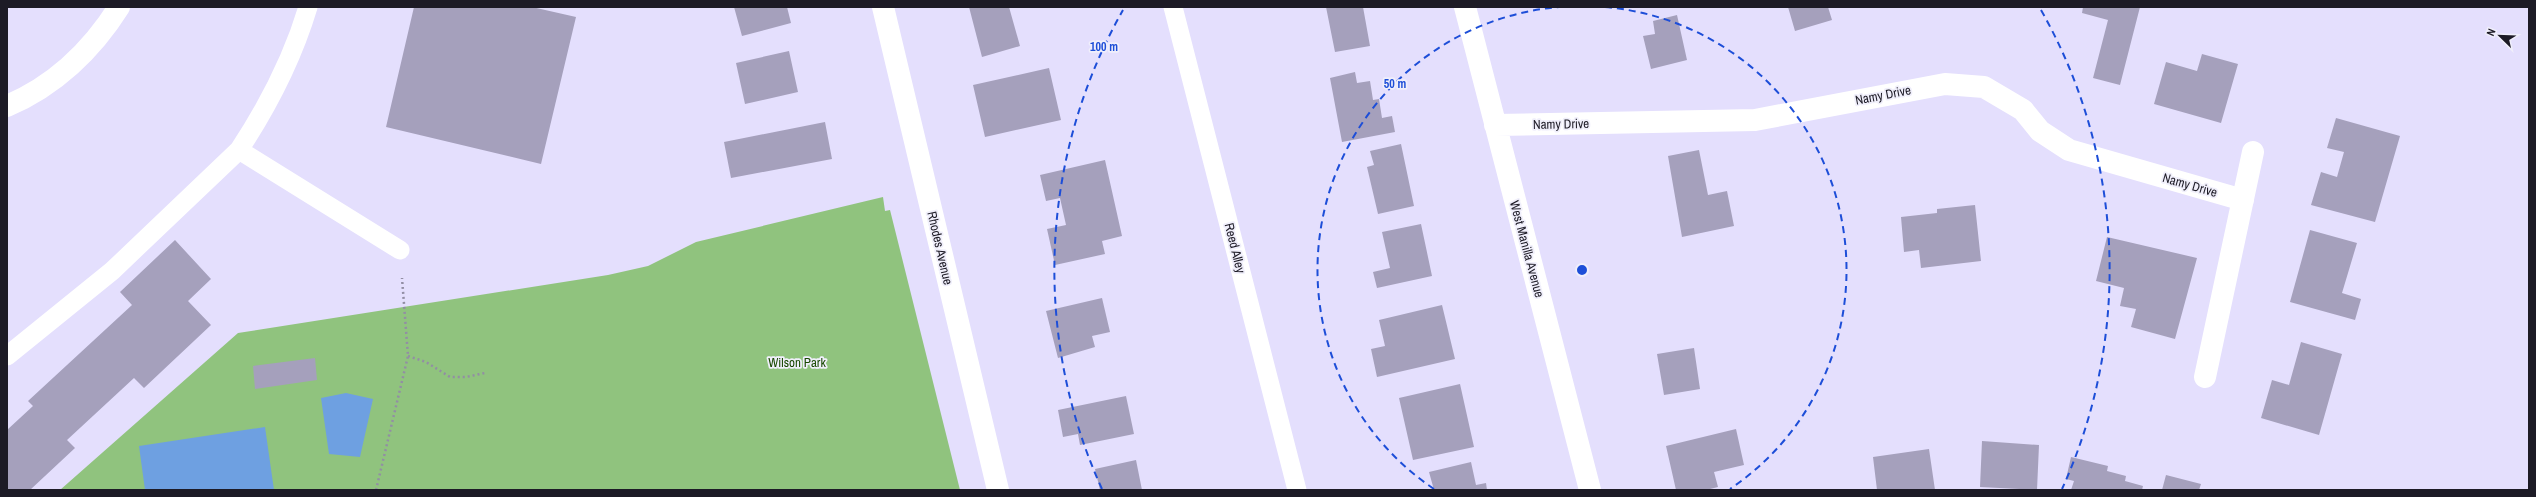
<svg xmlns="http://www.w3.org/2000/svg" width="2536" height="497" viewBox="0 0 2536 497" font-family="'Archivo Narrow',sans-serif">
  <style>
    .green { fill: #90c37e }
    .water { fill: #6ea0e1 }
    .building { fill: #a5a0bc }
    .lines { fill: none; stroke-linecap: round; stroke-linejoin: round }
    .path { stroke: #928ea4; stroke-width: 2.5; stroke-dasharray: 2 3; stroke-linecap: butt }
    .service { stroke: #fff; stroke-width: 19 }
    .minor { stroke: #fff; stroke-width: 22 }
    .motorway { stroke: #fff; stroke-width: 22 }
    .ring { fill: none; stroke: #1d4ed8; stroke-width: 2; stroke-dasharray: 7 5 }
    .labels { text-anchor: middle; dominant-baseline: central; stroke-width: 3.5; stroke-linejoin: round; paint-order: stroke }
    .street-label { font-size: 13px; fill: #1d1b26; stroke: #f0effb }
    .park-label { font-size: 13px; fill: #184800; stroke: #f0effb }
    .centre { fill: #1d4ed8; stroke: #f0effb; stroke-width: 2 }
    .ring-label { font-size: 12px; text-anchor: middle; font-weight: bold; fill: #1d4ed8; stroke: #f0effb; stroke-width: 3.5; stroke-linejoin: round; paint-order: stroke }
  </style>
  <rect width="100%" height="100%" fill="#e4dffd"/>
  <path class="green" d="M883,197l2,14 5,-1 70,280h-900l178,-157 370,-58 40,-9 48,-24z"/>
  <path class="water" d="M346,393l27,6 -13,58 -31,-3 -8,-56z
    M265,427l9,63h-129l-6,-44z"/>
  <path class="building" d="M414,7h118l44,10 -35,147 -155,-37z
    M734,7h53l4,16 -49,13z
    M969,7h40l11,39 -38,11z
    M1326,7h37l7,39 -35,6z
    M1788,7h40l4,13 -37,11z
    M2083,7h57l-20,78 -27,-7 15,-58 -26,-7z
    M1677,15l10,45 -36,9 -8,-33 12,-2 -2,-13z
    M789,51l9,41 -53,12 -9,-41z
    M2202,54l36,10 -17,59 -67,-19 12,-42 31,9z
    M1049,68l12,52 -76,17 -12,-52z
    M1355,72l2,11 13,-2 3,19 6,-1 3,19 10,-2 3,16 -53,10 -12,-64z
    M2336,118l64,18 -25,86 -64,-17 10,-33 16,5 7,-25 -17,-4z
    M825,122l7,37 -101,19 -7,-36z
    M1401,144l13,62 -36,8 -11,-47 7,-2 -4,-14z
    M1699,150l9,45 19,-4 7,35 -52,11 -14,-81z
    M1105,160l17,76 -20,5 3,13 -50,11 -8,-36 19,-4 -6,-27 -14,3 -6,-26z
    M1975,205l6,56 -60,7 -2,-18 -15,2 -3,-35 36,-4v-4z
    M1421,224l11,52 -55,12 -4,-16 17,-4 -8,-36z
    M2310,230l47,13 -15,50 19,6 -6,21 -65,-18z
    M2107,237l90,21 -22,81 -44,-12 5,-18 -16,-3 4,-18 -28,-7z
    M175,240l36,39 -23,22 23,24 -67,63 -10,-10 -67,62 8,8 -45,42h-23v-60l26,-24 -5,-5 104,-96 -12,-13z
    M1102,298l8,34 -18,4 3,11 -37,11 -12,-47z
    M1442,305l13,54 -78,18 -6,-28 14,-3 -6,-26z
    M2301,342l41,12 -23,81 -58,-17 11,-38 17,5z
    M1694,348l6,41 -36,6 -7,-41z
    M315,358l2,22 -62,9 -2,-23z
    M1460,384l14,63 -61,13 -14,-62z
    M1126,396l8,38 -54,11 -2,-11 -15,3 -5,-27z
    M1736,429l8,36 -30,7 4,15 -12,3h-30l-10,-44z
    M1982,441l57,4 -2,45 -57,-3z
    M1929,449l6,41h-58l-4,-33z
    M2071,457l37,9 -1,5 19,5 -1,5 18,5 -1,4h-71l3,-9 -8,-2z
    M1136,460l6,30h-42l-5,-21z
    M1471,462l5,23 10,-2 1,7h-53l-5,-18z
    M2166,475l35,9 -2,6h-37z"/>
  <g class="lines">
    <path class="path" d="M408,356l18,6 24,15h16l19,-4
      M376,490l32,-134 -6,-78"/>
    <path class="service" d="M1173,7l124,483
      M239,150l161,100
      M7,356l105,-85 127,-121c29,-44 54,-93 69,-143"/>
    <path class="minor" d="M883,7l115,483
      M1465,7l125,483
      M1495,125l260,-5 190,-36 39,3 39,23 17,21 29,19 174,50
      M2205,377l48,-225"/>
    <path class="motorway" d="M7,106c47,-20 85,-56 112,-99"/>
  </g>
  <g class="ring">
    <path d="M1434 489A264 264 0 0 1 1559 7M1605 7A264 264 0 0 1 1730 489"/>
    <path d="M1102 489A527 527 0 0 1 1123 10M2041 10A527 527 0 0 1 2062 489"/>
  </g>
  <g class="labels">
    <g class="street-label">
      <text transform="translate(1883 95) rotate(-11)">Namy Drive</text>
      <text transform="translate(1561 124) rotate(-1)">Namy Drive</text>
      <text transform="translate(2190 185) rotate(16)">Namy Drive</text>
      <text transform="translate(940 248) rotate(77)">Rhodes Avenue</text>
      <text transform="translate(1235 248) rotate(76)">Reed Alley</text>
      <text transform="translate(1527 249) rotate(75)">West Manilla Avenue</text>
    </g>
    <g class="park-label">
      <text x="797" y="362">Wilson Park</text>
    </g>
  </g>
  <circle cx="1582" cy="270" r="6" class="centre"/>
  <g class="ring-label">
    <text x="1104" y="51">100 m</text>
    <text x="1395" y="88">50 m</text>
  </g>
  <rect width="2536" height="497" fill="none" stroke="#1d1b26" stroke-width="16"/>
  <g transform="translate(2500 36) rotate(293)" stroke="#f0effb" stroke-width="3" paint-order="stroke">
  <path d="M0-3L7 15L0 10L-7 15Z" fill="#1d1b26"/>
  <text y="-6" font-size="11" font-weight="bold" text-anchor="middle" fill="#1d1b26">N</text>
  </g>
</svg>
